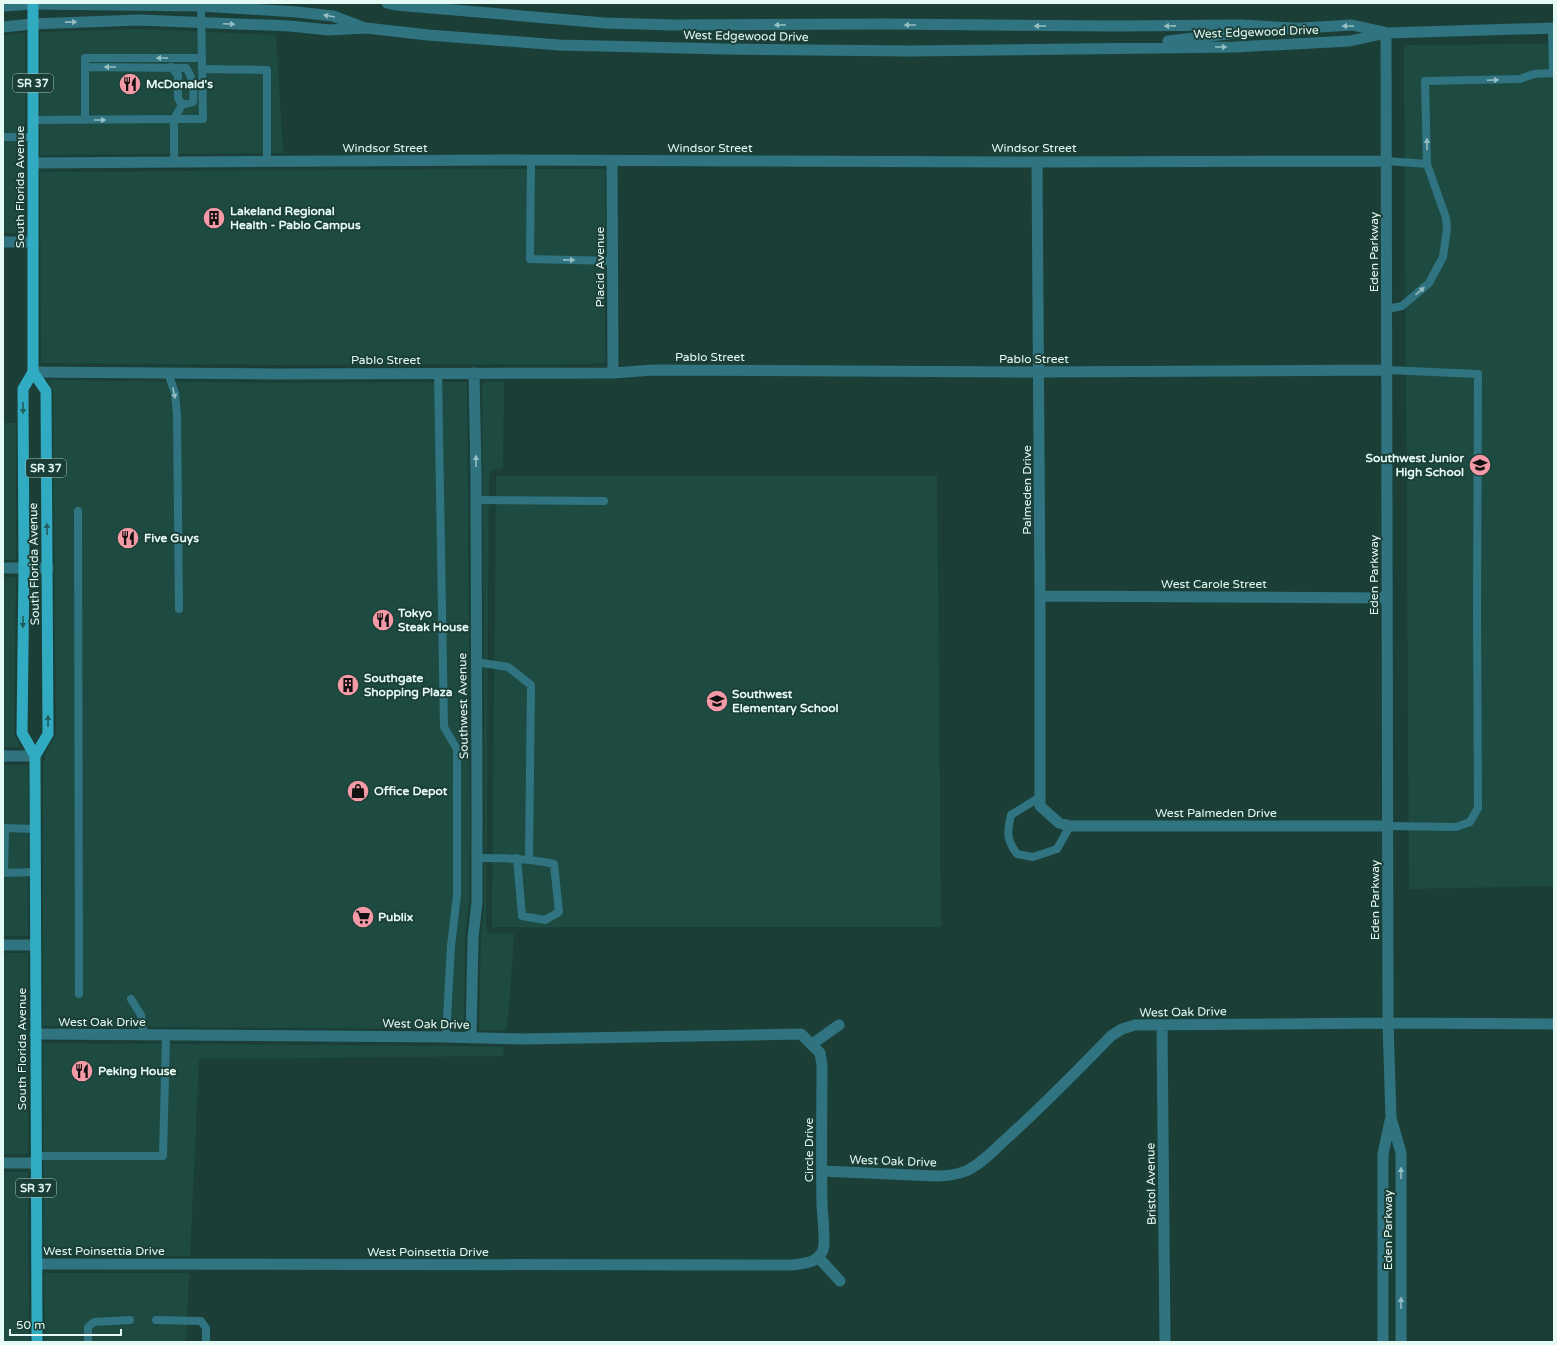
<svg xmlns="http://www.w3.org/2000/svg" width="1557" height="1345" viewBox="0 0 1557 1345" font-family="'Varela Round',sans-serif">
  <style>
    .built { fill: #1d4b42 }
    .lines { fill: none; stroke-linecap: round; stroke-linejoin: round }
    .service { stroke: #307481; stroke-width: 8 }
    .minor { stroke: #307481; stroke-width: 11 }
    .tertiary { stroke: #307481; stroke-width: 11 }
    .primary { stroke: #31abc1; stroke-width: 11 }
    .oneway { fill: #94bec1 }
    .oneway2 { fill: #225f60 }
    .labels { text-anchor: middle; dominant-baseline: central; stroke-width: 4; stroke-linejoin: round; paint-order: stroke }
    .shield { fill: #1b3f37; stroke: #a9c2bc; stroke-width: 1 }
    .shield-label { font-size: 11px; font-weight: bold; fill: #e6faf5 }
    .street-label { font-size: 12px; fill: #e6faf5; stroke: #1b3f37 }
    .poi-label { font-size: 12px; font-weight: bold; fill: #e6faf5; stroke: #1b3f37; text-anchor: start }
  </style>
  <rect width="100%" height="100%" fill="#1b3f37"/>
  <path class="built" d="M139,29l137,6 7,118 -243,2v-123z
    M25,33v200h-22v-198z
    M1554,44v842l-145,3 -5,-844z
    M502,169h103v194l-24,1 -307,1 -233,-2 -1,-191z
    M48,380l226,3 193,-1 3,433 -1,86 -4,36 -1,92 -421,-3v-265l3,-2 -2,-3 12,-22 -3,-343z
    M482,382h22l-1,86 -11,2 -3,6 -3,450 1,5 3,2 24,1 -5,75 -3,21h-27l2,-92 3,-36 1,-87z
    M3,423h13v137h-13z
    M496,476h441l4,451h-449z
    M3,577h13l-2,156 7,14h-18z
    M3,765h25v171h-25z
    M3,953h25v201h-25z
    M43,1043l403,3 58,1 -1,9 -304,3 -9,197h-146z
    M3,1172h25l1,170h-26z
    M44,1273h145l-3,69h-141z"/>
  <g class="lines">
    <path class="service" d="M1552,28l1,45
      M85,67l101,1c8,11 8,21 7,34l-11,3
      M203,69l64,1v92
      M33,120l141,-1 8,-14 -4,-7v-23l-7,-8
      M85,120v-62h116
      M3,137h30
      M531,160l-1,99 83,2
      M1386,161l41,3
      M174,162v-43h29l-2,-113
      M1387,309l15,-3 27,-23 14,-26 4,-28 -1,-11 -19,-54 -2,-83 95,-2 14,-5 20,-1
      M1387,370l91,4 -1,238 1,196 -8,14 -14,5 -69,-1
      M168,373l7,20 2,22 2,194
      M438,373l6,354 13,22v146l-6,51 -5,91
      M476,500l128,1
      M78,511l1,483
      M476,662l32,5 23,18 -2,174
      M1040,797l-29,18c-4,17 -5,24 6,39l16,3 24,-8 13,-23
      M477,858c26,0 51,0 77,6l5,48 -14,8 -23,-4 -5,-58
      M3,873l32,-1
      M4,873l1,-45 30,1
      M131,999l10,16 3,20
      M36,1156h127l3,-121
      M156,1320l45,1 5,7v14
      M88,1342v-15l6,-5 36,-2"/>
    <path class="minor" d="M387,3l9,2 209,18 68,2 213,-1 230,2 125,-1 52,3
      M33,4l168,2 96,6 36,4 29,11
      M32,24l107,-4 151,6 39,4 37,-2 62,7 131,10 166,4 185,2 324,-4 116,-6 36,-8 168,-5
      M1286,29l66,-4 32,7
      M1386,33l2,990 3,95 10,35v189
      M1168,41l85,-10
      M612,161l1,212
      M1037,162l3,434v210l19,17 11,3h317
      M33,163l469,-3 535,2 349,-1
      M3,242h30
      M33,372l241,2 339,-1 40,-3 386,2 348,-2
      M3,568h45
      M1040,596l347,2
      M3,756h32
      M3,945h32
      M1162,1025l3,317
      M35,1034l411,3 77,2 278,-5 19,19 2,12c0,45 -1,91 0,137 0,11 4,39 1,48 -5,13 -20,14 -32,15l-754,-1
      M471,1038l2,-100 4,-36v-87l-1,-341 -2,-101
      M812,1044l27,-19
      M3,1163h33
      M822,1171l114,5c10,0 20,-1 30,-5 15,-7 28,-21 40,-32 37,-33 71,-68 105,-103l11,-7 13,-4 253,-2 166,1
      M818,1257l22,24
      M1383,1342v-188l7,-33"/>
    <path class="tertiary" d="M3,6l30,-2
      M3,27l29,-3"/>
    <path class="primary" d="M33,3v369l-10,17 1,179 -2,165 13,23 2,586
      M33,372l13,19 2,343 -13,22"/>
  </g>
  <defs><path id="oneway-solid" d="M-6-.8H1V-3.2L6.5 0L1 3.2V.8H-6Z"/></defs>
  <g class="oneway">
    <use href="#oneway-solid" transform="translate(329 16) rotate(-170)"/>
    <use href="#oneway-solid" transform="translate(71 22) rotate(-1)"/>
    <use href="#oneway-solid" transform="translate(229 24) rotate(2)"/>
    <use href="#oneway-solid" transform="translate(780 25) rotate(180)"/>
    <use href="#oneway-solid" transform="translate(910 25) rotate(-180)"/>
    <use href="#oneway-solid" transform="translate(1040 26) rotate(-180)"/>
    <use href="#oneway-solid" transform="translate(1170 26) rotate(179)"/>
    <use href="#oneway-solid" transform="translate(1348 26) rotate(-180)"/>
    <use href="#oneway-solid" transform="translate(1221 47)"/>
    <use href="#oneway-solid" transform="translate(162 58) rotate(180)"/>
    <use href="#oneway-solid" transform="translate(110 67) rotate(180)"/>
    <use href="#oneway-solid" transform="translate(1493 80) rotate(-2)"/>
    <use href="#oneway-solid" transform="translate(100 120)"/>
    <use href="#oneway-solid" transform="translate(1427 144) rotate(-91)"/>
    <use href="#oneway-solid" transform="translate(569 260) rotate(1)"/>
    <use href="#oneway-solid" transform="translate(1420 291) rotate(-40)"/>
    <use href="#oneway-solid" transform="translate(174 393) rotate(78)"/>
    <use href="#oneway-solid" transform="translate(476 461) rotate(-91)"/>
    <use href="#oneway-solid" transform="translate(1401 1173) rotate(-90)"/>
    <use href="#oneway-solid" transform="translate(1401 1303) rotate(-90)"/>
  </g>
  <g class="oneway2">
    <use href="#oneway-solid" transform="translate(23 408) rotate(90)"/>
    <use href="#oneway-solid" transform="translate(47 529) rotate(-91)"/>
    <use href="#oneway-solid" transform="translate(23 622) rotate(91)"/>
    <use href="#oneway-solid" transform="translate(48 721) rotate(-90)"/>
  </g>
  <defs>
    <g id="restaurant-disc" transform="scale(1.15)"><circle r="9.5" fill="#f49aa6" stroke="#1b3f37"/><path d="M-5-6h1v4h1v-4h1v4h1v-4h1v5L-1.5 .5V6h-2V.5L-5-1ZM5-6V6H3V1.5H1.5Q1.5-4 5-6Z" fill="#111"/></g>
    <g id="building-disc" transform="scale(1.15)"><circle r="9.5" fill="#f49aa6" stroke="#1b3f37"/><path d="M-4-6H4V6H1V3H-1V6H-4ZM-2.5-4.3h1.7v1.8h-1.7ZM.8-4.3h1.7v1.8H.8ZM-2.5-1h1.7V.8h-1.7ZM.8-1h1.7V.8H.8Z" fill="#111"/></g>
    <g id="school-disc" transform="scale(1.15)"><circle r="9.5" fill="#f49aa6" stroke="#1b3f37"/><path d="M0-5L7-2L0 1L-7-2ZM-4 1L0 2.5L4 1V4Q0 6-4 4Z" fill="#111"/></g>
    <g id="shop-disc" transform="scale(1.15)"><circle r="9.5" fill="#f49aa6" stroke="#1b3f37"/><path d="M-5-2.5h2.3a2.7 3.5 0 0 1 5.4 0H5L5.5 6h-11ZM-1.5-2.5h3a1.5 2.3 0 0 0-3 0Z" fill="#111"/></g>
    <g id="supermarket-disc" transform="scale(1.15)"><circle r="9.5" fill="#f49aa6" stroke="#1b3f37"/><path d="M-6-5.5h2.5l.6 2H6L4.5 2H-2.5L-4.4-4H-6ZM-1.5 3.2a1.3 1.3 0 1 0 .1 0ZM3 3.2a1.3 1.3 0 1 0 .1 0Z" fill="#111"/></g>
  </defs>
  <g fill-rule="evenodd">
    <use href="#restaurant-disc" x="130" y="84"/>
    <use href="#building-disc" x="214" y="218"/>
    <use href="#school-disc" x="1480" y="465"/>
    <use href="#restaurant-disc" x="128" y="538"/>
    <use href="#restaurant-disc" x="383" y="620"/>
    <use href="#building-disc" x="348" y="685"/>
    <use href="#school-disc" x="717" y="701"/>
    <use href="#shop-disc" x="358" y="791"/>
    <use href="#supermarket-disc" x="363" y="917"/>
    <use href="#restaurant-disc" x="82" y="1071"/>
  </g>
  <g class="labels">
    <g class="shield">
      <rect x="13" y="74" width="40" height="18" rx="3"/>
      <rect x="26" y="459" width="40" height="18" rx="3"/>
      <rect x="16" y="1179" width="40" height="18" rx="3"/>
    </g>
    <g class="shield-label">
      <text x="33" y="83">SR 37</text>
      <text x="46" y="468">SR 37</text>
      <text x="36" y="1188">SR 37</text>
    </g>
    <g class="street-label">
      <text transform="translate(1256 32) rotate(-2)">West Edgewood Drive</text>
      <text transform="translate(746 36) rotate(1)">West Edgewood Drive</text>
      <text x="385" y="148">Windsor Street</text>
      <text x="710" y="148">Windsor Street</text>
      <text x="1034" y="148">Windsor Street</text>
      <text transform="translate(20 187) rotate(-90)">South Florida Avenue</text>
      <text transform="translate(1374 252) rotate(-90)">Eden Parkway</text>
      <text transform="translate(600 267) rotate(-90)">Placid Avenue</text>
      <text x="710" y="357">Pablo Street</text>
      <text x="1034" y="359">Pablo Street</text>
      <text x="386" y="360">Pablo Street</text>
      <text transform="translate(1027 490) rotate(-90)">Palmeden Drive</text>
      <text transform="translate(34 564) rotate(-91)">South Florida Avenue</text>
      <text transform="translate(1374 575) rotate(-90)">Eden Parkway</text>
      <text x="1214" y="584">West Carole Street</text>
      <text transform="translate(463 706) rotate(-91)">Southwest Avenue</text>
      <text x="1216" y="813">West Palmeden Drive</text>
      <text transform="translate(1375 900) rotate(-90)">Eden Parkway</text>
      <text transform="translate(1183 1012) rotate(-1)">West Oak Drive</text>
      <text x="102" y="1022">West Oak Drive</text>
      <text transform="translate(426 1024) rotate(1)">West Oak Drive</text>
      <text transform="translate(22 1049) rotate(-90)">South Florida Avenue</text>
      <text transform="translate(809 1150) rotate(-90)">Circle Drive</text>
      <text transform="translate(893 1161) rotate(2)">West Oak Drive</text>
      <text transform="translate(1151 1184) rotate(-91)">Bristol Avenue</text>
      <text transform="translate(1388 1230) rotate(-90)">Eden Parkway</text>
      <text x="104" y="1251">West Poinsettia Drive</text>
      <text x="428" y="1252">West Poinsettia Drive</text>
    </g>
    <g class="poi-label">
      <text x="146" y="84">McDonald's</text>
      <text x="230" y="211">Lakeland Regional<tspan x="230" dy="14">Health - Pablo Campus</tspan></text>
      <text x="1464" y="458" text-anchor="end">Southwest Junior<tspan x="1464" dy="14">High School</tspan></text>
      <text x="144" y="538">Five Guys</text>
      <text x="398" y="613">Tokyo<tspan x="398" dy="14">Steak House</tspan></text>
      <text x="364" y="678">Southgate<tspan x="364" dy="14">Shopping Plaza</tspan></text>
      <text x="732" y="694">Southwest<tspan x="732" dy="14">Elementary School</tspan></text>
      <text x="374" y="791">Office Depot</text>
      <text x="378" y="917">Publix</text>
      <text x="98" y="1071">Peking House</text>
    </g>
  </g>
  <rect width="1557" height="1345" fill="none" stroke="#e6faf5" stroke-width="8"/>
  <path d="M10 1329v6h111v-6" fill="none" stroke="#e6faf5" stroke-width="2"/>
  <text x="16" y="1329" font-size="12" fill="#e6faf5" stroke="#1b3f37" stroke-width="3" paint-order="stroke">50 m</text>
</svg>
